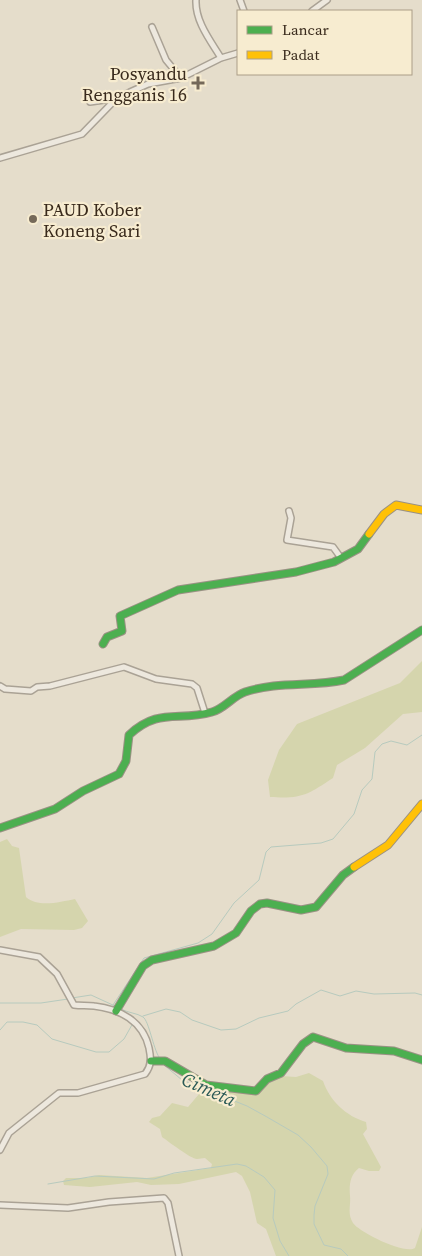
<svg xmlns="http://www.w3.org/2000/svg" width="422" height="1256" viewBox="0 0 422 1256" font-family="'Source Serif 4',serif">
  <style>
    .green { fill: #d5d5ad }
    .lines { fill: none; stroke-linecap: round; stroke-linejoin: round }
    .stream { stroke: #b7cabe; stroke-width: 1 }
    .street-casing { stroke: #aaa295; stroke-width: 8 }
    .fast-casing { stroke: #9a9184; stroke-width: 9 }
    .slow-casing { stroke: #9a9184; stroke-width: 9 }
    .street { stroke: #ede8de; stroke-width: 5 }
    .fast { stroke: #4caf50; stroke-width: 7 }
    .slow { stroke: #ffc107; stroke-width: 7 }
    .poi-dot { fill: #756959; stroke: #f7ecd0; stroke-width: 2 }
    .labels { text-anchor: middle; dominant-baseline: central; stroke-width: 4.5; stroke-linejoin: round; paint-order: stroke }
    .poi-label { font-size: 18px; fill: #392a1c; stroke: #f7ecd0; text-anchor: end }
    .water-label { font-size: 19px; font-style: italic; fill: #2b5a57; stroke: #f7ecd0 }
  </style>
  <rect width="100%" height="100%" fill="#e5ddcb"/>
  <path class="green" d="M422,661v51l-19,2 -38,34 -28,17 -4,13c-26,17 -31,21 -63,19l-2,-17 11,-30 18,-26 103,-41z
    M7,839l5,7 7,2 7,49c12,11 34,5 49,2l13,22 -6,7 -8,2 -53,-1 -21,8v-95z
    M309,1073l14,8c7,20 23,35 43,41l1,7 -4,5 18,33 -2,4h-10l-10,-3c-9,7 -10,17 -9,28 1,10 -3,17 3,27 6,9 52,32 62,25l7,-21v29h-146l-10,-27 -9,-6 -7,-31 -8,-16 -6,-4 -57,12 -28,1 -14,-3 -47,5 -26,-2 -1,-4 3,-3h21l12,-3 48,3 64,-10 1,-4 -7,-6c-3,0 -5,1 -8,1 -6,0 -29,-18 -35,-22l-2,-8 -11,-7 3,-4 8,-2 12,-13 16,4 17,-20 43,5 33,-16 15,1z"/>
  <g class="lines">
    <path class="stream" d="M72,998l19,-3 24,11
      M0,1003h41l27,-4
      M113,1005l31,-47 54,-15 14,-9 22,-31 25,-23 7,-28 5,-5 50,-4 12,-4 21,-25 8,-24 10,-11 3,-27 7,-8 9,-3 16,4 15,-10
      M121,1009c7,4 16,4 22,8 6,4 10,31 16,40
      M143,1016l23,-7 14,3 12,8 29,10 15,-1 23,-11 29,-7 8,-7 25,-14 19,6 16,-5 18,3 41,-1 7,2
      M0,1030l7,-8h16l14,3 15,14 44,13h13l15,-13 9,-16
      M164,1065l18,15 65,26 20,11 31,18 13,12 16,19 1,8 -13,32 -1,9v9l10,21 17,4 7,7
      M48,1184l47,-8 59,3 20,-6 63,-9 9,2 18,11 11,13 -2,28 7,23 9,15"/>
    <g class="street-casing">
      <path id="street" d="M196,0c-1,21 14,40 25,58
        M240,0l4,11
        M312,11l15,-11
        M152,27l14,33 15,18
        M90,102l28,-4
        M0,158l82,-24 32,-33 16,-9 18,-8 33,-6 40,-20 17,-5
        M289,511l2,7 -4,22 46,7 8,11
        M0,686l5,3 26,2 6,-4 13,-1 74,-19 32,12 36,5 5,4 8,25
        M0,950l39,7 18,17 17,31c7,1 13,0 20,1 26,3 49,15 55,42 2,10 3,17 -4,26l-67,19h-19l-50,40 -9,17
        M0,1205l68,3 41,-6 55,-4 4,5 11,53"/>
    </g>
    <g class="fast-casing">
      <path id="fast" d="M103,644l4,-7 15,-6 -2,-15 58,-26 118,-18 38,-10 24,-13 11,-15
        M0,828l55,-19 28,-18 36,-17 7,-13 3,-26c30,-28 49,-13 83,-23 12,-3 21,-16 33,-20 34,-11 66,-5 99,-12l78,-50
        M116,1011l27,-45 9,-6 62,-14 22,-13 15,-22 9,-7 7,-1 34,7 15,-3 27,-32 11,-8
        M151,1061h14l41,24 50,6 11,-12 14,-6 22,-29 10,-7 33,11 48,3 28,9"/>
    </g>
    <g class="slow-casing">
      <path id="slow" d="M369,534l15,-20 12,-9 26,5
        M354,867l34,-22 34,-41"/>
    </g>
    <use href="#street" class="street"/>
    <use href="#fast" class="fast"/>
    <use href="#slow" class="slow"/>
  </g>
  <g class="poi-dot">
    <path d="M195.5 75.5h5v5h5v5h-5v5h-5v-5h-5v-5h5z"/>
    <circle cx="33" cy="219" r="5"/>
  </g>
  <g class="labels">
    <g class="poi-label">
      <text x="187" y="73">Posyandu<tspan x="187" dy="21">Rengganis 16</tspan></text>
      <text x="43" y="209" text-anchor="start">PAUD Kober<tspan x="43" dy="21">Koneng Sari</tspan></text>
    </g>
    <g class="water-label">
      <text transform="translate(209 1089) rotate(24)">Cimeta</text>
    </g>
  </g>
  <rect x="237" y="10" width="175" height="65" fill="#f7ecd0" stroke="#ab9e88"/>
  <rect x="247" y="26" width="25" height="8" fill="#4caf50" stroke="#ab9e88"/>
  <text x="282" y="35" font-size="15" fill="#392a1c">Lancar</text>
  <rect x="247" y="51" width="25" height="8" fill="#ffc107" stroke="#ab9e88"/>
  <text x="282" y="60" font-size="15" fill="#392a1c">Padat</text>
</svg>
